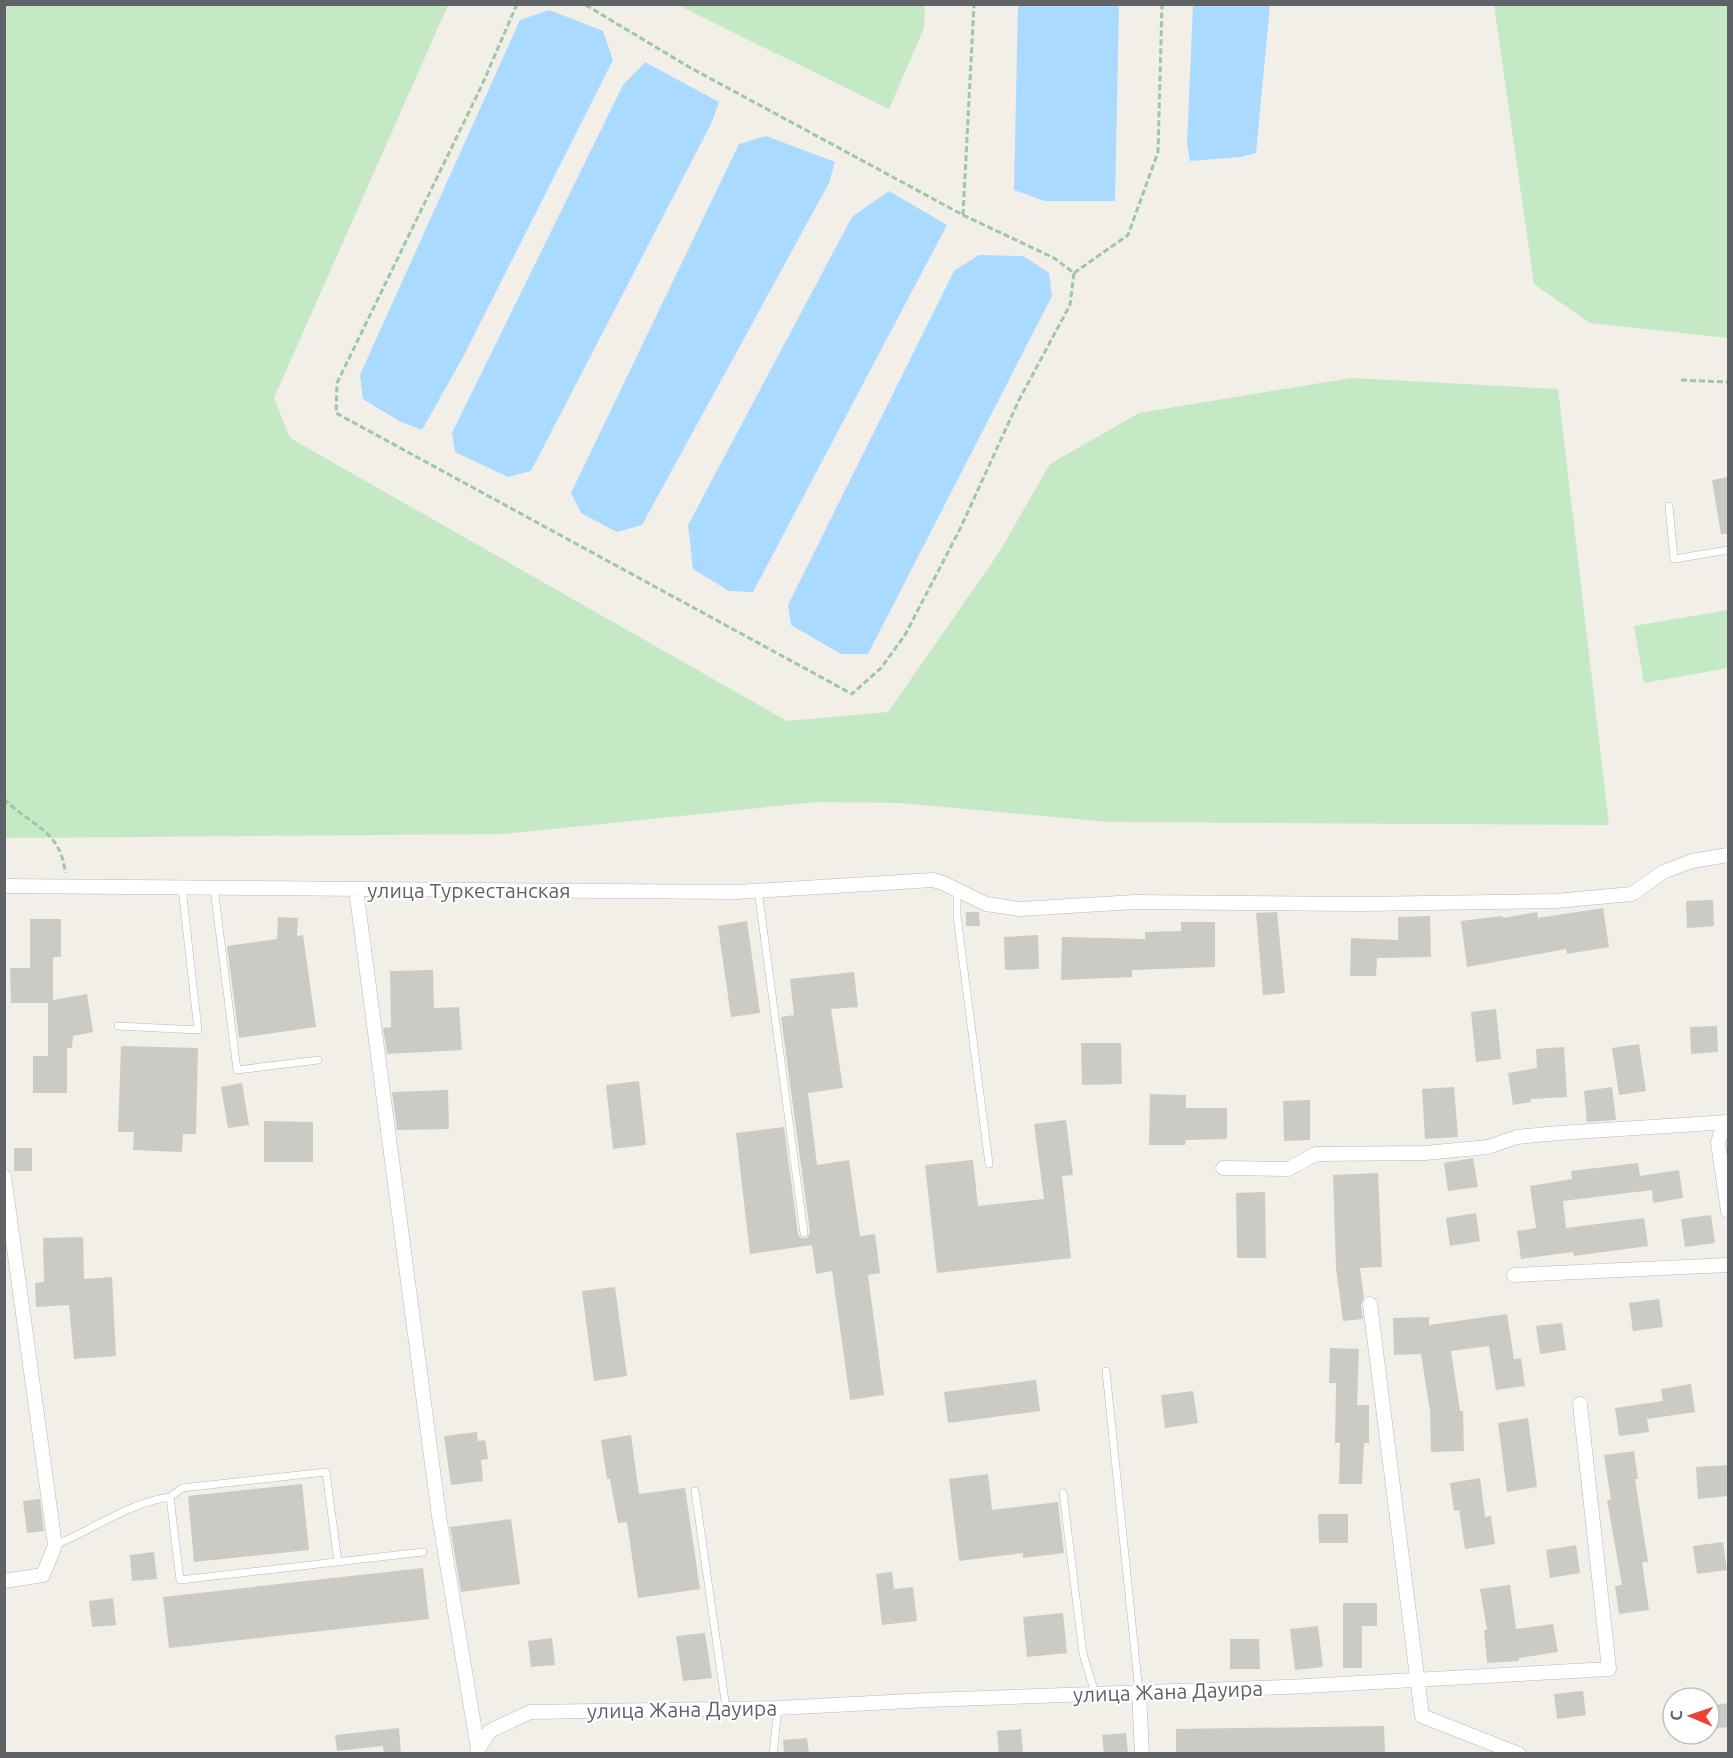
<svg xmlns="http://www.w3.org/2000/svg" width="1733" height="1758" viewBox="0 0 1733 1758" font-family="Ubuntu,sans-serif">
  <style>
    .green { fill: #c5e8c5 }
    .water { fill: #aadaff }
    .building { fill: #cccac5 }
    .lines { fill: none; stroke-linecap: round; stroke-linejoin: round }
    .lane-casing { stroke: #b5b8bc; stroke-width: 8 }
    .street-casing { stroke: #b5b8bc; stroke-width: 15 }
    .path { stroke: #9cc7a9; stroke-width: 3; stroke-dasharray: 6 3; stroke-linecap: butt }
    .lane { stroke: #fff; stroke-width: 7 }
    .street { stroke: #fff; stroke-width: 14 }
    .labels { text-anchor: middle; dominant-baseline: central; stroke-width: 4.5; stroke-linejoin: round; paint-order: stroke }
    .street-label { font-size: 21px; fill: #5f6368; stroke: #fff }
  </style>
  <rect width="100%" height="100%" fill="#f1efe8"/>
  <path class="green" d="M4,5h444l-174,393 16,40 497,283 101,-9 110,-158 52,-90 89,-51 212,-35 207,11 51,436 -500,-3 -208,-19 -84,-1 -315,32 -497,4z
    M678,5h247l-1,23 -35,81z
    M1494,5h234v333l-138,-15 -56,-39z
    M1728,610v58l-84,15 -10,-57z"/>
  <path class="water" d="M1018,4l101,1 -4,196h-70l-31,-11z
    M1193,5h77l-14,148 -15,4 -51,4 -3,-17z
    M549,10l54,21 10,29 -150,297 -41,73 -23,-9 -36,-22 -3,-24 160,-355z
    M645,62l74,40 -7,20 -181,349 -23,6 -53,-25 -3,-19 171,-348z
    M766,136l69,26 -6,21 -187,342 -25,7 -36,-19 -10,-20 168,-349z
    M889,191l58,34 -194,367 -24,-1 -36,-22 -5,-44 164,-308z
    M979,255l44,1 26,17 3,23 -184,358h-27l-50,-29 -3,-20 166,-334z"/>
  <path class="building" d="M1728,477v57h-7l-9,-54z
    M1713,900l1,26 -27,2 -1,-27z
    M1603,908l6,39 -42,7 -1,-5 -99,18 -6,-46 41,-5 1,2 34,-6 1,6z
    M966,912h13l1,14h-14z
    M1277,912l8,81 -22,2 -7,-82z
    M1430,916l1,41 -54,1 -1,18h-26l1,-38 47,2v-23z
    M278,917l20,1 -1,18 6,-1 13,92 -77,11 -12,-92 50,-7z
    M30,919h31v38h-8v43l34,-6 6,38 -20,4 -1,12h-5v45h-34v-37h15v-53h-37l-1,-35h20z
    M747,921l13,92 -29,4 -13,-91z
    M1181,922h34v45l-83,3v7l-71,3 1,-43 83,2v-7l36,-1z
    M1038,935l1,34 -34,1 -1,-33z
    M433,970l1,38 25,-1 3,43 -75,4 -4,-26 8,-1 -1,-56z
    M854,972l4,35 -27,2 12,79 -35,5 9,72 32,-5 11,76 15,-2 5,39 -12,2 16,120 -34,5 -18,-129 -16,3 -4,-29 -62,9 -14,-121 48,-6 14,107 3,4h6l3,-6 -29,-215 13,-2 -4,-36z
    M1496,1009l5,50 -25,3 -5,-50z
    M1717,1026l1,26 -27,2 -1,-27z
    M1081,1043h40l1,41 -40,1z
    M1639,1044l7,47 -27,4 -7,-47z
    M121,1046l77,2 -2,86h-13l-1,18 -49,-2 1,-18h-16z
    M1564,1047l3,50 -37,2 1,3 -18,3 -5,-32 29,-5 -1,-19z
    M639,1081l7,64 -33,4 -7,-64z
    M242,1083l7,42 -21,3 -7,-41z
    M1454,1087l4,50 -33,2 -3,-50z
    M1612,1087l4,33 -29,2 -3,-31z
    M448,1090l1,39 -52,1 -5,-38z
    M1150,1094l36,1v13h41v31l-41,1 -1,5h-36z
    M1310,1100v40l-26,1 -1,-40z
    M1066,1120l7,55 -11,1 9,82 -134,15 -12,-108 48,-5 5,46 66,-7 -10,-75z
    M264,1121l49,1v40h-49z
    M14,1148h18v23h-18z
    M1473,1158l5,29 -30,4 -4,-28z
    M1638,1163l2,13 39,-6 4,28 -30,5 -1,-13 -89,11 3,27 78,-10 4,28 -74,10 -1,-4 -52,7 -4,-28 19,-3 -6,-42 42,-7 -1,-8z
    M1378,1173l4,94 -22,1 4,29 -3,8 2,14 -20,2 -7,-53 -3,-93z
    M1265,1192l1,66h-29l-1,-65z
    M1476,1213l4,28 -30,5 -4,-28z
    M1711,1215l4,28 -30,4 -4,-28z
    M83,1237l1,42 28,-2 4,79 -42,3 -5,-54 -33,2 -1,-24 9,-1 -1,-44z
    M615,1287l12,89 -33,5 -12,-90z
    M1659,1299l4,28 -30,4 -4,-28z
    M1507,1314l7,45 7,-1 4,28 -29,4 -7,-44 -38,5 9,60h3l1,40 -33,1 -1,-41 -9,-57 -27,1 -1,-37 36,-1v8z
    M1562,1323l4,27 -26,4 -4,-28z
    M1330,1348l29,1 -2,56h12v38h-5l-2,41h-23l1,-41h-5l1,-60h-7z
    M1036,1380l4,31 -92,12 -4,-31z
    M1691,1384l4,28 -48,7 2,13 -30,4 -4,-28 48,-7 -2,-12z
    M1193,1391l5,32 -33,5 -4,-33z
    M1528,1418l9,69 -30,5 -9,-69z
    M477,1432l1,9 7,-1 3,19 -7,1 2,21 -32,4 -7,-49z
    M631,1435l8,59 46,-6 15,101 -62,9 -11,-76 -9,1 -8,-44h-3l-6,-39z
    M1634,1451l4,28h-3l13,83h-6l7,48 -30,4 -4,-28 7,-1 -15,-85h4l-7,-45z
    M1728,1465v31l-30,3 -2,-32z
    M988,1474l4,36 66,-8 6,51 -41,5v-5l-64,8 -10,-82z
    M1480,1478l5,39 6,-1 4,28 -30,5 -6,-39 -5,1 -4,-28z
    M302,1484l7,66 -115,12 -6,-66z
    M40,1499l4,32 -17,2 -4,-32z
    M1318,1514h30v29h-29z
    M511,1519l9,65 -59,8 -11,-65z
    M1723,1542l4,28 -30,4 -4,-28z
    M1576,1545l4,28 -30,5 -4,-28z
    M154,1552l3,27 -25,2 -2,-26z
    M423,1568l6,51 -260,29 -6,-51z
    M892,1572l2,17 19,-2 4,34 -35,4 -6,-51z
    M1510,1585l6,44 37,-5 5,28 -39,6v3l-32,2 -3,-33h3l-7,-41z
    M113,1598l3,27 -24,2 -3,-26z
    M1343,1603h34v23h-15v42h-19z
    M1063,1613l4,40 -40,4 -4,-40z
    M1318,1626l5,41 -28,3 -5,-41z
    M705,1633l7,45 -29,3 -7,-45z
    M552,1638l3,27 -24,2 -3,-26z
    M1230,1639h29l1,30h-30z
    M1583,1691l3,24 -29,4 -3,-25z
    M1728,1703v24l-16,2 -3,-23z
    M1384,1726l1,26 -209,2v-25z
    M399,1728l2,26h-17l-1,-8 -46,5 -2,-16z
    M1021,1729l2,25h-24l-2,-23z
    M1126,1733l2,21h-24l-2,-19z
    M807,1738l2,16h-25l-1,-14z"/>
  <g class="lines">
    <g class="lane-casing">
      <path id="lane" d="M1669,506l5,53 54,-9
        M214,888l23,182 81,-10
        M957,889v27l32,248
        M758,890l46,343
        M118,1026l80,4 -16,-142
        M1106,1371l33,321
        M695,1491l31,217
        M1063,1493l20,161 12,39
        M170,1497l12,-9 144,-16 12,90
        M55,1545c38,-15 75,-43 115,-48l10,83 243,-28
        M773,1754l5,-46"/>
    </g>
    <g class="street-casing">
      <path id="street" d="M4,886l732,6 197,-12 10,3 43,21 34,5 115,-7 226,2 194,-3 77,-7 31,-22 29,-11 36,-6
        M356,889l83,627 39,233
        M1724,1122l-6,21 10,68
        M1223,1168l65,1 28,-15 109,-1 63,-6 29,-10 42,-4 169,-11
        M4,1176l51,369 -12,30 -39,6
        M1514,1275l214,-10
        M1370,1304l52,412 97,38
        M1139,1692l3,62
        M478,1754v-5l12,-18 40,-19 248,-4 150,-8 359,-13 322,-18 -29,-265"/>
    </g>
    <path class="path" d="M517,4l-35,81 -145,298 -1,30 516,281 29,-26 24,-33 55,-106 59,-129 51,-95 4,-32 -20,-15 -91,-43 -274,-148 -105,-63
      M963,215l11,-211
      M1074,273l54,-38 30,-83 4,-148
      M1681,380l47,2
      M4,799c26,26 58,32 61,74"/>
    <use href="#lane" class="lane"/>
    <use href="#street" class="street"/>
  </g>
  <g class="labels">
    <g class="street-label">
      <text x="469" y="890">улица Туркестанская</text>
      <text transform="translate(1168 1691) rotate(-2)">улица Жана Дауира</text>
      <text transform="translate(682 1709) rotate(-1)">улица Жана Дауира</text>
    </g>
  </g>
  <rect width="1733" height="1758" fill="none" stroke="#5f6368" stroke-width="12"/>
  <g transform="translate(1691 1716) rotate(272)"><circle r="28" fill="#ffffff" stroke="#bfc1c3" stroke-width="1.5"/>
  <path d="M0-4.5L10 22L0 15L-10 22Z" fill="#ea4335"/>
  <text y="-9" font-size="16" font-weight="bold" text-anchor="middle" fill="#5f6368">С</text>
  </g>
</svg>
